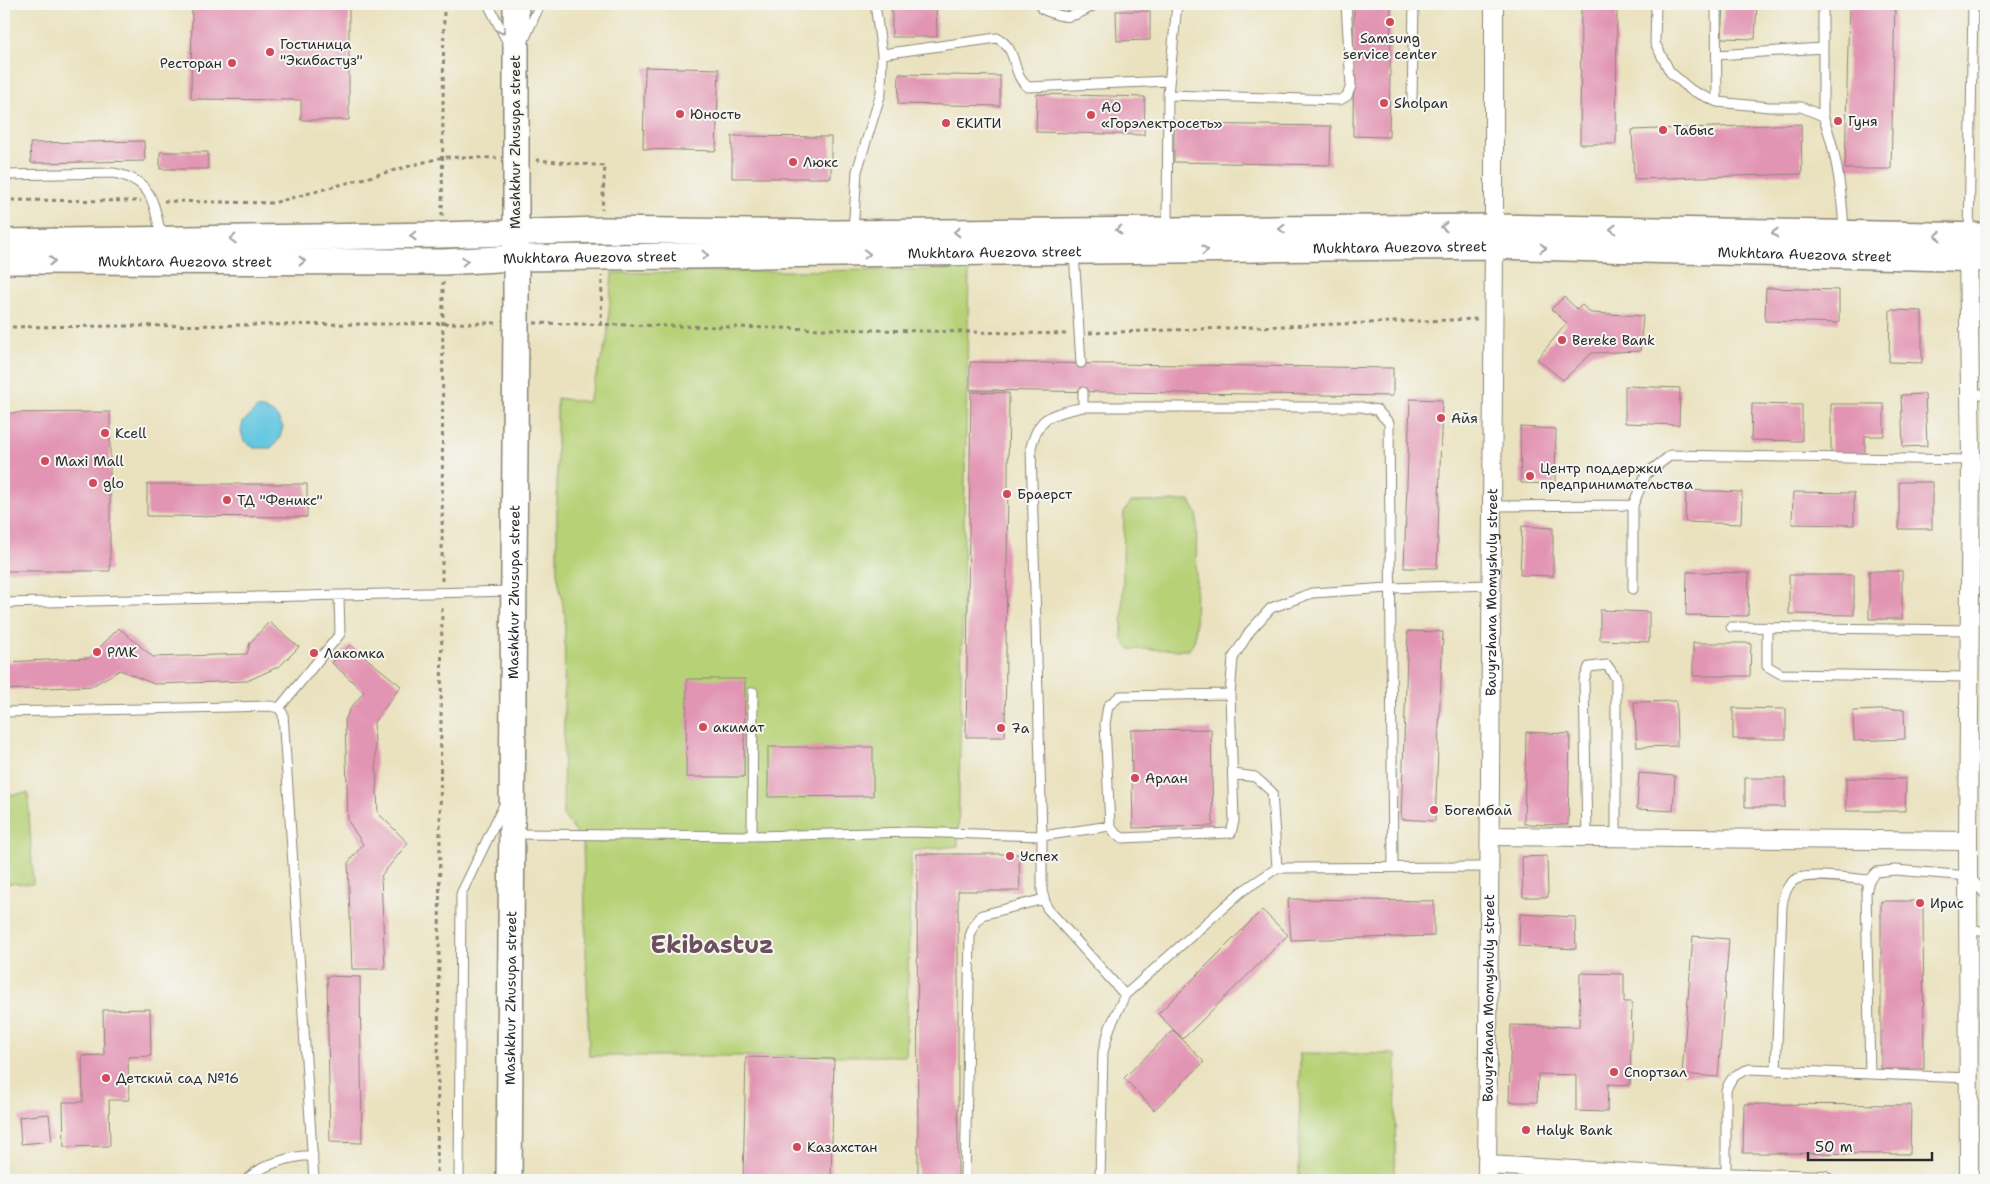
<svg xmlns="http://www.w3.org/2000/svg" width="1990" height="1184" viewBox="0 0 1990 1184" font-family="'Shantell Sans',sans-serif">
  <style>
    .green { fill: #b7d177; stroke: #717e51 }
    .water { fill: #62c6e0; stroke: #467886 }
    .building { fill: #e295b3 }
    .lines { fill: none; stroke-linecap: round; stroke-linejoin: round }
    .lane-casing { stroke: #8a8675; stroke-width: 11 }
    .street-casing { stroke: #8a8675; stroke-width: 20 }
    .secondary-casing { stroke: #8a8675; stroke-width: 28 }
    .path { stroke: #8a8675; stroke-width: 3; stroke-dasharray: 4 4; stroke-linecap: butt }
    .lane { stroke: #fff; stroke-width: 9 }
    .street { stroke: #fff; stroke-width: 18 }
    .secondary { stroke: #fff; stroke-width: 25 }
    .oneway { stroke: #a0a0a0 }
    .poi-dot { fill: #d1495b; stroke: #f6f6f2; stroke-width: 2 }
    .labels { text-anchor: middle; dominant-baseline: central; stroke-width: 4; stroke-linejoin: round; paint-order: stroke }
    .poi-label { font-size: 14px; fill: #2b2b2b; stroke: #f6f6f2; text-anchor: start }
    .street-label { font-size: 14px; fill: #2b2b2b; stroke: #f6f6f2 }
    .town-label { font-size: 24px; font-weight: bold; fill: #6b505b; stroke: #f6f6f2 }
  </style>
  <rect width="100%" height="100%" fill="#f6f6f2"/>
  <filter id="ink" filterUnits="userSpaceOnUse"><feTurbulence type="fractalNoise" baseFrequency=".02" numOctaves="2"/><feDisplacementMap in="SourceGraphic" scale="10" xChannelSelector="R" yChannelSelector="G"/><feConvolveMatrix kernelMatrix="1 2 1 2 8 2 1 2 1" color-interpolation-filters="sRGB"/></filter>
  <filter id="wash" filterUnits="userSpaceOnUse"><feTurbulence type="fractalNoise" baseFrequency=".0096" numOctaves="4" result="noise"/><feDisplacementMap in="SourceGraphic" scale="20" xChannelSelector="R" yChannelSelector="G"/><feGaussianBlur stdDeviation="1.12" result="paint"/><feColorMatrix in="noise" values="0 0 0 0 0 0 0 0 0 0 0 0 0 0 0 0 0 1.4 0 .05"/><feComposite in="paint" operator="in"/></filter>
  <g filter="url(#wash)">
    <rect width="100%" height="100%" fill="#eae2bf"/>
    <path class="green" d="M969,269l-11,577 -47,5 -5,205h-317l-6,-214 -20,-27 2,-199 -8,-43v-175l31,4 19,-62 5,-67z
      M1190,501l7,13 -2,125 -6,11 -59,-1 -8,-10 2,-127 7,-10z
      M28,793l5,91 -29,-1v-88z
      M1300,1053l96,1 -1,126h-96z"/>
    <path class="water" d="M257,408c16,3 19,5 26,19l-4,13 -8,8h-17l-10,-7 -3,-9 2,-10z"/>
    <g id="blocks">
      <path class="building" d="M192,4h157v116h-48v-20l-110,-1z
        M892,4h44l1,33h-45z
        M1354,4h37l-2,133 -36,-1z
        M1581,4h36l-1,140h-36z
        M1724,4h33l-2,35 -33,-1z
        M1849,4h46l-4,165h-46z
        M1984,4h2v51h-1z
        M1116,11h34v29l-33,1z
        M645,67l74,2 -3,82 -73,-2z
        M899,74l101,2v30l-102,-2z
        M1037,94l108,3 -1,38 -108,-3z
        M1174,124l157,2 -1,39 -156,-3z
        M1801,124l1,50 -168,5 -2,-49z
        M732,136l99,1v41h-99z
        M144,141l1,20 -114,2 -1,-20z
        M160,152h48v17h-48z
        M1766,288l73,2v33l-74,-2z
        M1564,297l13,12 5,-4 9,8 52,3 -3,35 -48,2 -29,27 -26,-21 30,-36 -16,-14z
        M1890,310l32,1v52l-33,-1z
        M970,362l423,6v28l-423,-6z
        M1625,386l55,2 -1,37 -54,-2z
        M971,392l38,1 -4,344h-39z
        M1925,394l2,52 -24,1 -2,-52z
        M1410,399l32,1 -5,168h-33z
        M1752,404l50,1v36l-51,-1z
        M1831,404h53v32h-19v21h-34z
        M110,412v159h-106v-158z
        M1520,427l36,2 -1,55 -34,-1z
        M1899,482h33v47h-33z
        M147,484h160v33l-160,-1z
        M1686,490l56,2 -1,32 -56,-2z
        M1793,492l61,1v32l-62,-1z
        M1522,526l31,2v48l-33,-1z
        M1869,571h33v48h-33z
        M1687,572l62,1 -1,43 -62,-1z
        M1789,575h65v40l-65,-1z
        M1600,610l49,2v30l-49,-2z
        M269,622l30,25 -19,19 -33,15 -93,3 -34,-14 -28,16 -88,4v-28l85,-4 30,-30 34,29 94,-3 3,-11z
        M1408,631l35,1 -8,189 -34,-2z
        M1693,643h58l-1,33h-57z
        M350,645l51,41 -27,36 4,91 30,30 -27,33 4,93h-33l-4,-106 15,-19 -15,-23 -3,-101 5,-11 14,-17 -32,-29z
        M687,679h58l-1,98h-58z
        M1676,701l1,45 -40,1 -3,-45z
        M1733,708l53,1v30h-53z
        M1904,709l1,30 -51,2 -1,-30z
        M1211,729l2,97 -80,2 -2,-98z
        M1526,732l44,2 -2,91 -44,-1z
        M768,747h105v49l-105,1z
        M1639,773l36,3 -2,35 -36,-2z
        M1745,778h40v29h-40z
        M1846,778l60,1 -1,32h-59z
        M917,854h102l1,37h-62v289h-40z
        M1547,856l1,41h-25l-1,-40z
        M1288,899l146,2v35l-143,4z
        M1881,901h42l1,168h-43z
        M1262,910l26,25 -105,104 -25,-25z
        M1520,914l55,3 1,32 -57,-3z
        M1693,936l36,3 -11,138 -36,-3z
        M1580,973l44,1v28h8l-2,83 -22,-1 -1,28 -31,-1v-36l-38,-1 -1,28h-28l2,-77 68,2z
        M327,976l33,1 2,166 -32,-1z
        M150,1009l1,47 -23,1 1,43h-20l1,46 -46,1 -1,-45h20l-1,-46 22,-1 -1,-45z
        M1173,1030l31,32 -50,48 -30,-32z
        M746,1057l88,2 -3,121h-88z
        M1744,1104l167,1 -1,49 -167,-1z
        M49,1114l3,27 -31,3 -2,-27z"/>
    </g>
  </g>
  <g filter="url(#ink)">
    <use href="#blocks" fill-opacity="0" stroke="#8a8675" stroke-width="1"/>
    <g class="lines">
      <g class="lane-casing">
        <path id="lane" d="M488,4l21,41
          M1041,4l1,5c26,12 30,9 54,-5
          M1656,4l-1,39 15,29 21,18 26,12 52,5h32l22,9c14,37 19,76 21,115
          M1716,4l1,98
          M524,40l16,-36
          M882,54l115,-16c23,12 13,36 31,49l141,-6
          M1717,55l106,-7
          M1168,95l172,5 7,-4 4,-10 -5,-82
          M1412,98l2,-94
          M1823,116v-112
          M4,175l109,-2c41,7 40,30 49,66
          M1167,228l1,-133 9,-91
          M853,232l4,-61 24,-78 1,-39 -7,-50
          M1969,233l4,-229
          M1074,253l7,110
          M1083,392v15h278l16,3 12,13 4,444
          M1969,394h17
          M1083,407c-31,8 -43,6 -52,40l11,389v55l5,17 78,87
          M1492,506l141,-1
          M1633,589v-84l13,-31 25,-19 300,5
          M4,603l509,-12
          M1731,627l239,3
          M1767,627v39l14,8 188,3
          M279,708l61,-74 -1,-38
          M4,712l266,-6 9,2 4,6 31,466
          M1234,774l21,3 17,15 5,76
          M1110,826l-5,-102 3,-18 12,-10 110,-2
          M514,834l238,2 160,-4 130,4 68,-10 6,8 7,4 108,-5 3,-12 -4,-127 3,-36 17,-27 21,-23 41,-15 77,-5 102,-3
          M752,836l1,-144
          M1587,837l-3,-157 5,-13 18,-2 9,13v159
          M1969,929l17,3
          M1776,1071l6,-165c1,-9 4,-19 11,-25 12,-10 60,-2 76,-1
          M1870,1074l-4,-181 3,-13 7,-8 19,-2 74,6 17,19
          M1726,1177v-86c4,-14 11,-18 24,-22l219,9
          M246,1180c18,-17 42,-23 67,-25
          M459,1180l2,-286 43,-89
          M965,1180l5,-244 4,-11 8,-10 62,-16
          M1100,1180l3,-128 7,-25 15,-32 116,-103 36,-24 213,-1"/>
      </g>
      <g class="street-casing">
        <g id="street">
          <path d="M1968,249l3,211 -3,381 1,339"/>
          <path d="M1490,836l478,5"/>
          <path d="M1487,1165l190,11 147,4"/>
          <path id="s1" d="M1487,1180l7,-934v-242"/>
        </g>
      </g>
      <g class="secondary-casing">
        <g id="secondary">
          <path d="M4,242l437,-7 160,-5 231,3 661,-6 493,9"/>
          <path id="s2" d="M4,261l439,1 73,-4 86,-1 892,-11 492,13"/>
          <path id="s3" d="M509,1180l7,-857v-319"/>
        </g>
      </g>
      <path class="path" d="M536,160l69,6 -3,44
        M4,200l137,1
        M164,201l109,2 170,-46 54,1
        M442,216l2,-212
        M534,323l534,11
        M601,325l1,-49
        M4,327l492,-4
        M1089,333l389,-14
        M442,581l1,-299
        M437,1180l5,-576"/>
      <use href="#lane" class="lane"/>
      <use href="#street" class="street"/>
      <use href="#secondary" class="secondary"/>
    </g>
    <defs><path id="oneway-chevron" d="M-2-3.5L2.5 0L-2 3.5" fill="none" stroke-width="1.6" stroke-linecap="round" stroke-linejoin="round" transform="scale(1.25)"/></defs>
    <g class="oneway">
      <use href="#oneway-chevron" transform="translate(502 31) rotate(64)"/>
      <use href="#oneway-chevron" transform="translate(1444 227) rotate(180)"/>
      <use href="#oneway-chevron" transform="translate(1282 229) rotate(180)"/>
      <use href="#oneway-chevron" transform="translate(1613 229) rotate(-179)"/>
      <use href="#oneway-chevron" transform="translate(1119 230) rotate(179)"/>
      <use href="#oneway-chevron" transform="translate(957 232) rotate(180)"/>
      <use href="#oneway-chevron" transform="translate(1775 233) rotate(-179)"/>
      <use href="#oneway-chevron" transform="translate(413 236) rotate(179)"/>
      <use href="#oneway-chevron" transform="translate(1938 236) rotate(-180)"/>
      <use href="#oneway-chevron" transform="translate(233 239) rotate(179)"/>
      <use href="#oneway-chevron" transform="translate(1543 248) rotate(2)"/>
      <use href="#oneway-chevron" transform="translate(1205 250) rotate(-1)"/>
      <use href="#oneway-chevron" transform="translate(867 254) rotate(-1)"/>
      <use href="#oneway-chevron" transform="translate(705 255) rotate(-1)"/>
      <use href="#oneway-chevron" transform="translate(52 261)"/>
      <use href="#oneway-chevron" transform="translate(302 261)"/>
      <use href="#oneway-chevron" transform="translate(465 261) rotate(-3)"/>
    </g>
  </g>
  <g class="poi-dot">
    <circle cx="1390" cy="22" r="5"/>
    <circle cx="270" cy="52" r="5"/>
    <circle cx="232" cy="63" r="5"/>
    <circle cx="1384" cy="103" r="5"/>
    <circle cx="680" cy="114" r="5"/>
    <circle cx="1091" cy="115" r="5"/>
    <circle cx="1838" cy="121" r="5"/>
    <circle cx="946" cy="123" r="5"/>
    <circle cx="1663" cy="130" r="5"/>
    <circle cx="793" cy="162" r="5"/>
    <circle cx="1562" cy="340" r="5"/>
    <circle cx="1441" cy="418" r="5"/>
    <circle cx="105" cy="433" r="5"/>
    <circle cx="45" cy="461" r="5"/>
    <circle cx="1530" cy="476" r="5"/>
    <circle cx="93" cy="483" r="5"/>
    <circle cx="1007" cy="494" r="5"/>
    <circle cx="227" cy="500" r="5"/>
    <circle cx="97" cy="652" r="5"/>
    <circle cx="314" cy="653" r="5"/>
    <circle cx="703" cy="727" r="5"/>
    <circle cx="1001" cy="728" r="5"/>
    <circle cx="1135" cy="778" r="5"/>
    <circle cx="1434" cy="810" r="5"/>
    <circle cx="1010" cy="856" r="5"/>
    <circle cx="1920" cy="903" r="5"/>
    <circle cx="1614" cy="1072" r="5"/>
    <circle cx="106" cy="1078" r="5"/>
    <circle cx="1526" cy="1130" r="5"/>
    <circle cx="797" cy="1147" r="5"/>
  </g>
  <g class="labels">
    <g class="poi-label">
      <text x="1390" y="38" text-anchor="middle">Samsung<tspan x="1390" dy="16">service center</tspan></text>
      <text x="280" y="44">Гостиница<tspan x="280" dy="16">"Экибастуз"</tspan></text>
      <text x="222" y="63" text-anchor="end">Ресторан</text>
      <text x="1394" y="103">Sholpan</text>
      <text x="1101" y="107">АО<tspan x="1101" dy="16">«Горэлектросеть»</tspan></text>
      <text x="690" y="114">Юность</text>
      <text x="1848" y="121">Гуня</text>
      <text x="956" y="123">ЕКИТИ</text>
      <text x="1673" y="130">Табыс</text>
      <text x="803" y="162">Люкс</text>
      <text x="1572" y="340">Bereke Bank</text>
      <text x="1451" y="418">Айя</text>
      <text x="115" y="433">Kcell</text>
      <text x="55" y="461">Maxi Mall</text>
      <text x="1540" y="468">Центр поддержки<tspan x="1540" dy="16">предпринимательства</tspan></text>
      <text x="103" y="483">glo</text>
      <text x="1017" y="494">Браерст</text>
      <text x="237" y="500">ТД "Феникс"</text>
      <text x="107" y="652">РМК</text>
      <text x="324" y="653">Лакомка</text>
      <text x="713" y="727">акимат</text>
      <text x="1011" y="728">7а</text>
      <text x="1145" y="778">Арлан</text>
      <text x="1444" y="810">Богембай</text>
      <text x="1020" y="856">Успех</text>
      <text x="1930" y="903">Ирис</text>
      <text x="1624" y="1072">Спортзал</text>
      <text x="116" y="1078">Детский сад №16</text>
      <text x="1536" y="1130">Halyk Bank</text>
      <text x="807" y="1147">Казахстан</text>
    </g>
    <g class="street-label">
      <text transform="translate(515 142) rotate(-90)">Mashkhur Zhusupa street</text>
      <text stroke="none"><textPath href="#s2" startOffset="1396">Mukhtara Auezova street</textPath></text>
      <text stroke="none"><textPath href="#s2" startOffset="991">Mukhtara Auezova street</textPath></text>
      <text stroke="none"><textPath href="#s2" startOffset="1801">Mukhtara Auezova street</textPath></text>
      <text stroke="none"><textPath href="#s2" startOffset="586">Mukhtara Auezova street</textPath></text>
      <text stroke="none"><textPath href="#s2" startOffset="181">Mukhtara Auezova street</textPath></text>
      <text stroke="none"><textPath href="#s3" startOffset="588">Mashkhur Zhusupa street</textPath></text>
      <text stroke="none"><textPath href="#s1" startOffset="588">Bauyrzhana Momyshuly street</textPath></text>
      <text stroke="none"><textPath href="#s3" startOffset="182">Mashkhur Zhusupa street</textPath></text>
      <text stroke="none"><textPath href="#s1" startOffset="182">Bauyrzhana Momyshuly street</textPath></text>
    </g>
    <g class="town-label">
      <text x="712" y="945">Ekibastuz</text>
    </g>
  </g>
  <rect width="1990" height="1184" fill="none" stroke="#f6f6f2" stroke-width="20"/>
  <path d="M1808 1152v8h124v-8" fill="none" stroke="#2b2b2b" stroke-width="2.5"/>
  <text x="1815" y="1152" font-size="15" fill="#2b2b2b" stroke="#f6f6f2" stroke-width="4" paint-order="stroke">50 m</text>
</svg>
